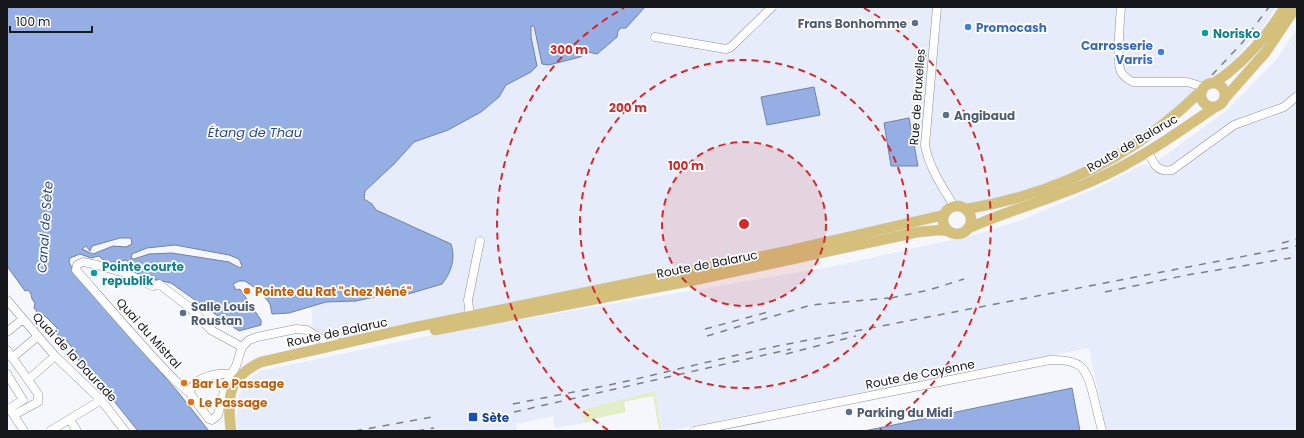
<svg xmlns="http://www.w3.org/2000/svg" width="1304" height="438" viewBox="0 0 1304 438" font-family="Poppins,sans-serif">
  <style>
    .built { fill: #e6ecf9 }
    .green { fill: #e2efc6 }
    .water { fill: #95afe4; stroke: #6f81a7; fill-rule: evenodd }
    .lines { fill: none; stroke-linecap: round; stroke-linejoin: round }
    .minor-casing { stroke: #8d919a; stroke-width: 9 }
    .major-casing { stroke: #d5d5d6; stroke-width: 11 }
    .minor { stroke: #fff; stroke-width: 8 }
    .major { stroke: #d4c07b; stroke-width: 10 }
    .rail { stroke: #7c7e83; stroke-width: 1.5; stroke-dasharray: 7 7; stroke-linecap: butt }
    .ring { fill: none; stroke: #d62828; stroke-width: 2; stroke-dasharray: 7 5 }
    .service-dot { fill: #5c6f8a; stroke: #fff; stroke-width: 1.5 }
    .shop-dot { fill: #3f7fe0; stroke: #fff; stroke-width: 1.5 }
    .culture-dot { fill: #0f9aa8; stroke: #fff; stroke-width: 1.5 }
    .food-dot { fill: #e8710a; stroke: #fff; stroke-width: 1.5 }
    .transit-dot { fill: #1a4fb4; stroke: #fff; stroke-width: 1.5 }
    .labels { text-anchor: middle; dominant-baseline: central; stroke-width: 3.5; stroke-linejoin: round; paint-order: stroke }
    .service-label { font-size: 12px; font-weight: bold; fill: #4e5e75; stroke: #fff; text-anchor: start }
    .shop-label { font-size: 12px; font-weight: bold; fill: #366cbe; stroke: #fff; text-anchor: start }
    .culture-label { font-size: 12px; font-weight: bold; fill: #0d838f; stroke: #fff; text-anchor: start }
    .street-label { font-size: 12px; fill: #15171a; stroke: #fff }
    .food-label { font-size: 12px; font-weight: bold; fill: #c56008; stroke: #fff; text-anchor: start }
    .transit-label { font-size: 12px; font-weight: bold; fill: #164399; stroke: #fff; text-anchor: start }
    .water-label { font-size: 13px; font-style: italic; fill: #2d4a8a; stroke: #fff }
    .centre { fill: #d62828; stroke: #fff; stroke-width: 2 }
    .ring-label { font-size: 12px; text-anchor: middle; font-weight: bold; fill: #d62828; stroke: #fff; stroke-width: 3.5; stroke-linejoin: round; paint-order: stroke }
  </style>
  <rect width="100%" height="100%" fill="#f5f7fd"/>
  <path class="built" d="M645,7h631l-13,20 -30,33 -92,76 -63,34 -50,23 -714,157 -3,-44 15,-4 30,-1 46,-10 3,4 37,-11 4,-5 5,-34 -75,-35 -4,-6 -8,-5 1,-8 29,-27 20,-22 34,-12 33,-18 18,-15 7,-12 25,-13 6,-6 -6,-29v-11h3l3,9 5,29 59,-13 16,-14 1,-6 20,-15z
    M1297,29v402h-191l-17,-83 -421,83h-5l-8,-39 -73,18 2,13 -29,5 -2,-12 -37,8 1,7h-279l-2,-12 3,-24 8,-14 13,-10 177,-37 398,-68 143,-32 46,-15 75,-32 45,-23 5,3 76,-55 52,-53z"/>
  <path class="green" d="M655,391l7,40h-9l6,-1 -6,-34 -29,6 2,10 -33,7v2l-9,2 -2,-13z"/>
  <path class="water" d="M7,7h638l-19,21h-5l-3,3 -1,6 -20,17 -9,-2 -8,5 -31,8 -7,-1 -8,-38h-3v11l6,29 -6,6 -25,13 -7,12 -18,15 -33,18 -34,12 -20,22 -29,27 -1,8 8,5 4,6 75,34c5,14 0,29 -9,40l-37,11 -3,-4 -46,10 -30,1 -37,11 -17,1 -2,-10 -9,-12 -16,-11h-6l-6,3 3,6 4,-1 21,31v5l-22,6 -68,-48 -18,-4 -20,-7 -2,-1 1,-6 -6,-5c-9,2 -20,5 -27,-4l-8,2 -11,-4 -10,4 -1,4 3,6 40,47 -1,1 67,76 31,39h-71l-24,-30c-13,-6 -17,-19 -22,-31h-6l-8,-10 1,-4 -13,-16h-4l-7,-9 2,-3 -12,-12 -3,2 -8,-10 1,-5 -3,-4 -1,-5 -3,-4 -3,1 -18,-25zM120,238h11l1,6 -6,3 -13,-1 -20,8 -11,-5 4,-3 4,5 2,-5zM175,245l54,10 10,4 3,7 -2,2 -11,-6 -57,-9 -23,1 -15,5 -3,-1 1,-4 15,-6z
    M814,87l6,28 -53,10 -6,-28z
    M909,118l9,48h-27l-7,-43z
    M1072,388l8,43h-217l6,-1z"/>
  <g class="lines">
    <g class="minor-casing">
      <path id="minor" d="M937,7l-12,138c4,23 17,41 29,61
        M1121,7c-1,14 -5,55 0,65 3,5 8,8 12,10h54l17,5
        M655,37l71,12 5,-2 41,-40
        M1148,151c5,12 9,22 24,19l62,-45 50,-18 13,-11
        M7,300l48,56 46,44 24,31
        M470,316l-2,-16 12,-59
        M7,332l16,-13
        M7,350l31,44v8l-24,13
        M12,358l26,-22
        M7,374l16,26 -13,8
        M28,380l27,-24
        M189,392c-11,-3 -98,-106 -113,-122l1,-5 6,-3 14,3 28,8 28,13 6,-2 31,24 21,22 31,17
        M189,392l20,27 3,1 6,-5 8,-32 10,-17 6,-19 7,-7 8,-3 39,-8 11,1 14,9 19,4
        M189,392c8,-16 26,-19 42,-18
        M11,411l13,20
        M70,420l7,11
        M50,431l51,-31
        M694,431l356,-71c30,-1 36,6 43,34 3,12 6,25 9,37"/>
    </g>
    <g class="major-casing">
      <path id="major" d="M1201 95a12 12 0 1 1 24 0a12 12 0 1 1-24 0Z
        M1214,83c29,-19 53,-47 71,-76
        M1225,98l40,-45 31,-46
        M943 220a14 14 0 1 1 28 0a14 14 0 1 1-28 0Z
        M967,209c89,-15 169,-54 234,-118
        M969,228c40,-18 83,-29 123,-47 44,-19 84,-47 123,-74
        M435,330l255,-49 228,-49 22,-2 8,1
        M231,431c-4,-34 -4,-53 30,-69l150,-34 367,-75 166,-38"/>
    </g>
    <use href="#minor" class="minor"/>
    <use href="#major" class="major"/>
    <path class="rail" d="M1212,75l30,-32 27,-36
      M1282,243l15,-4
      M1105,292l82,-17 110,-18
      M891,298l38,-8 35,-11
      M705,329l63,-17
      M707,336l104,-31 78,-7
      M786,354l70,-18
      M513,404l106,-21 148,-35 530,-102
      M514,412l277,-63
      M355,431l77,-14
      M417,431l17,-3"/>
  </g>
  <circle cx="744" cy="224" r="82" fill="#d62828" fill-opacity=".12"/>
  <g class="ring">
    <circle cx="744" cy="224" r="82"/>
    <circle cx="744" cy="224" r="164"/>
    <path d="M608 430A247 247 0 0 1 624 8M864 8A247 247 0 0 1 880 430"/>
  </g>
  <g class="service-dot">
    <circle cx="915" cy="23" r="4"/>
    <circle cx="946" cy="115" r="4"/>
    <circle cx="183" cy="313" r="4"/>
    <circle cx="849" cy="412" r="4"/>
  </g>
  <g class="shop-dot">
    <circle cx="968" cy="27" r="4"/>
    <circle cx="1161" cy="52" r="4"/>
  </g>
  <g class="culture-dot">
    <circle cx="1205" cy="33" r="4"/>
    <circle cx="94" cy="273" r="4"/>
  </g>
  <g class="food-dot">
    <circle cx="247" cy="291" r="4"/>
    <circle cx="184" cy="383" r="4"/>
    <circle cx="191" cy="402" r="4"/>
  </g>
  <rect class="transit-dot" x="468" y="412" width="10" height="10" rx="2"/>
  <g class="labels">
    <g class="service-label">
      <text x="907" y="23" text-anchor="end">Frans Bonhomme</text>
      <text x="954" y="115">Angibaud</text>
      <text x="191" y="306">Salle Louis<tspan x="191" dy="14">Roustan</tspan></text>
      <text x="857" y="412">Parking du Midi</text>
    </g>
    <g class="shop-label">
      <text x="976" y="27">Promocash</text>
      <text x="1153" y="45" text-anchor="end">Carrosserie<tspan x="1153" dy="14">Varris</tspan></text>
    </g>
    <g class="culture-label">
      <text x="1213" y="33">Norisko</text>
      <text x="102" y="266">Pointe courte<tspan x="102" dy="14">republik</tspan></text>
    </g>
    <g class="street-label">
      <text transform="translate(917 97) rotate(-86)">Rue de Bruxelles</text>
      <text transform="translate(1132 143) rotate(-30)">Route de Balaruc</text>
      <text transform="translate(707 264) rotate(-11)">Route de Balaruc</text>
      <text transform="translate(337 332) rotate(-12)">Route de Balaruc</text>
      <text transform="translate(149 333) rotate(48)">Quai du Mistral</text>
      <text transform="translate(75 357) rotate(47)">Quai de la Daurade</text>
      <text transform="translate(920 374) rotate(-11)">Route de Cayenne</text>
    </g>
    <g class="food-label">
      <text x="255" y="291">Pointe du Rat "chez Néné"</text>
      <text x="192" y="383">Bar Le Passage</text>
      <text x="199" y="402">Le Passage</text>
    </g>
    <g class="transit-label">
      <text x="482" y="417">Sète</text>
    </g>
    <g class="water-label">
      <text x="255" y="132">Étang de Thau</text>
      <text transform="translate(45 227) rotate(-86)">Canal de Sète</text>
    </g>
  </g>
  <circle cx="744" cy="224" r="6" class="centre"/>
  <g class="ring-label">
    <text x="569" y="54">300 m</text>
    <text x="628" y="112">200 m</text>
    <text x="686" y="170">100 m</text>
  </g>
  <rect width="1304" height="438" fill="none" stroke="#15171a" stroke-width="16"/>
  <path d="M10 26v6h82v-6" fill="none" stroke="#15171a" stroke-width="2"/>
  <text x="16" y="26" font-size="12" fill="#15171a" stroke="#ffffff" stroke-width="3" paint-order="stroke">100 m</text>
</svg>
